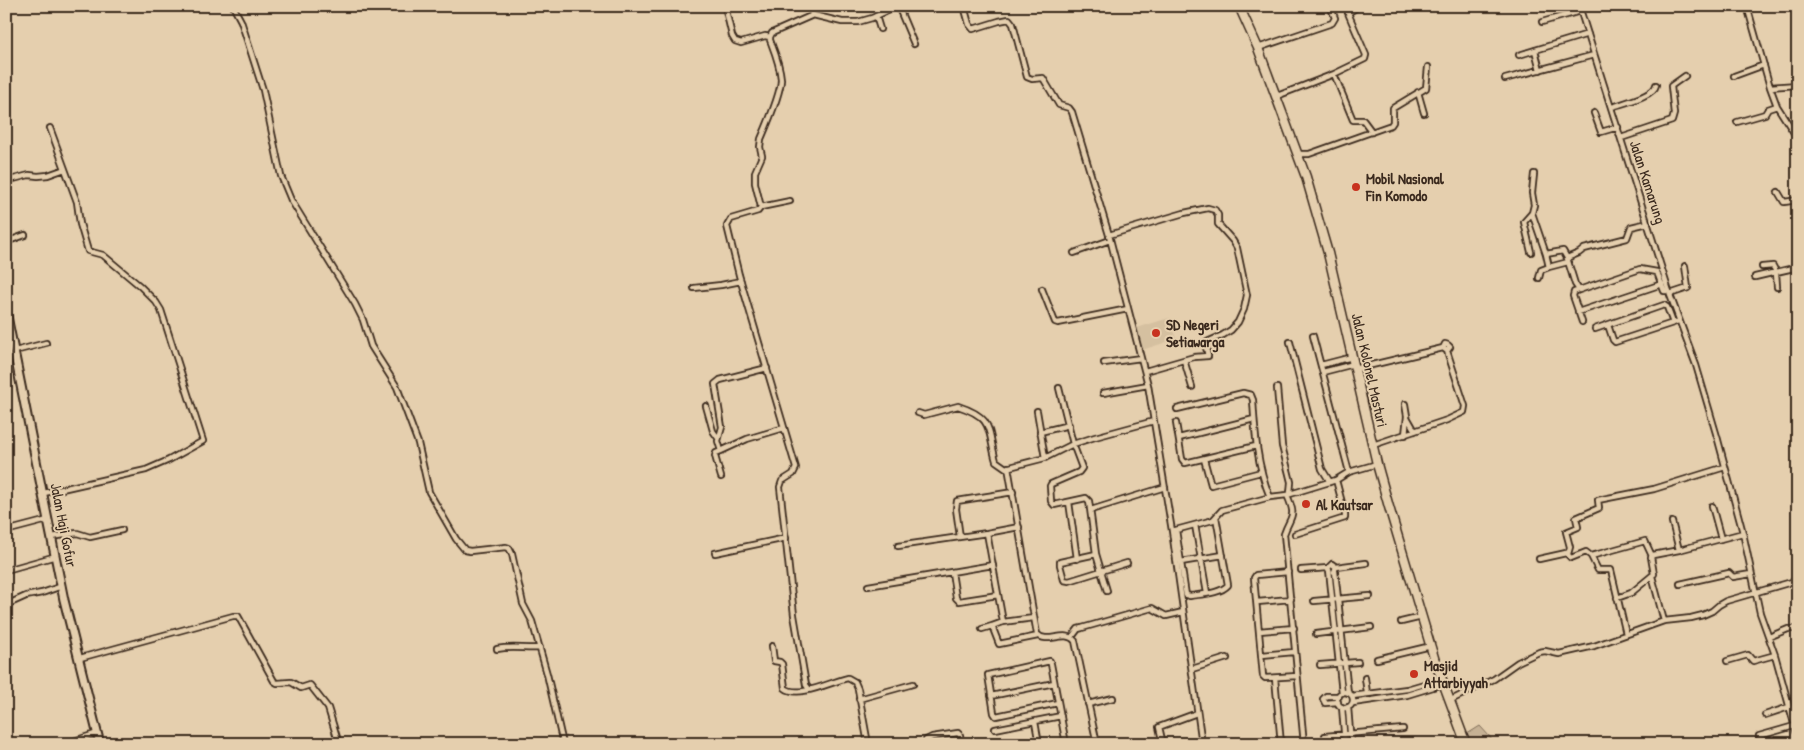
<svg xmlns="http://www.w3.org/2000/svg" width="1804" height="750" viewBox="0 0 1804 750" font-family="'Patrick Hand',sans-serif">
  <style>
    .built { fill: #d5c0a0 }
    .green { fill: #c6b194; stroke: #806e59 }
    .lines { fill: none; stroke-linecap: round; stroke-linejoin: round }
    .street-casing { stroke: #3b2a1e; stroke-width: 8 }
    .secondary-casing { stroke: #3b2a1e; stroke-width: 11 }
    .primary-casing { stroke: #3b2a1e; stroke-width: 11 }
    .street { stroke: #e5cfae; stroke-width: 4.5 }
    .secondary { stroke: #e5cfae; stroke-width: 7 }
    .primary { stroke: #e5cfae; stroke-width: 8 }
    .poi-dot { fill: #c8321e; stroke: #e5cfae; stroke-width: 2 }
    .labels { text-anchor: middle; dominant-baseline: central; stroke-width: 4; stroke-linejoin: round; paint-order: stroke }
    .poi-label { font-size: 15px; font-weight: bold; fill: #3b2a1e; stroke: #e5cfae; text-anchor: start }
    .street-label { font-size: 15px; fill: #3b2a1e; stroke: #e5cfae }
  </style>
  <rect width="100%" height="100%" fill="#e5cfae"/>
  <filter id="ink" filterUnits="userSpaceOnUse"><feTurbulence type="fractalNoise" baseFrequency=".02" numOctaves="2"/><feDisplacementMap in="SourceGraphic" scale="10" xChannelSelector="R" yChannelSelector="G"/><feConvolveMatrix kernelMatrix="1 2 1 2 8 2 1 2 1" color-interpolation-filters="sRGB"/></filter>
  <g filter="url(#ink)">
    <path class="built" d="M1169,318l7,21 -34,11 -5,-22z"/>
    <path class="green" d="M1480,726l10,11 4,7h-26l-4,-8z"/>
    <g class="lines">
      <g class="street-casing">
        <path id="street" d="M233,6l8,15 22,69 18,86 10,24 64,104 8,16 8,26 26,41 21,56 11,49 27,47 9,11 5,1 36,-4 3,1 3,6 11,50 9,17 15,53 16,70
          M725,6l7,30 3,5 6,2 24,-7 5,1
          M808,6l5,9
          M898,6l16,38
          M964,6l5,18 4,5 26,-8 10,-2 4,5 14,53 5,2 11,-1 16,27 10,3 3,4 37,123 39,150 24,146 30,213
          M1579,6l91,289 26,70 22,75 25,93 17,80 15,42 23,83
          M1747,6l23,81 7,19 21,33
          M876,16l4,13
          M1542,22l39,-11
          M1258,48l74,-25 3,-5 -5,-12
          M1535,50l5,20
          M1519,55l69,-21
          M1334,74l19,46h10l9,12
          M1734,76l30,-11
          M1505,79l89,-24
          M1770,87l28,-2
          M1418,92l6,21
          M1277,96l57,-22 31,-15 1,-4 -18,-42 11,-7
          M1612,107c11,-4 42,-11 44,-22
          M1594,113l7,19 17,-5
          M1737,122l28,-8 3,-5 9,-3
          M1621,138l51,-17 2,-7 -3,-28 14,-10
          M1298,154h11l82,-29 2,-3v-14l33,-20 2,-21
          M1534,174l-2,19 2,12 -2,8 14,41 17,-3 4,7 12,-5 5,-4 43,-11 4,-11 17,-4
          M6,181l23,-6 9,1 10,-1 17,-6
          M1778,192l6,10 14,-2
          M761,207l29,-6
          M1109,235l75,-22 24,-5 7,2 3,5v9l15,17 4,7 10,47 -3,14 -6,13 -7,8 -8,5 -18,8 3,13 -14,1 -49,14
          M6,242l19,-7
          M1531,252l-7,-30 8,-9
          M1074,253l36,-13
          M1567,258l8,26 4,6
          M1549,267l19,-5
          M1762,267l11,-1 3,6 1,15
          M1755,277l43,-10
          M1539,278l2,-8 8,-3 -3,-13
          M694,288l27,-3 20,-4
          M1042,289l13,33 3,1 70,-14
          M1670,294l18,-6 -3,-22
          M1578,312l84,-28
          M1582,322l-9,-26 1,-4 5,-2 61,-21 17,3 7,19h5
          M1608,325l5,15 2,2 61,-20
          M1595,329l69,-24 3,2 6,16
          M1313,336l36,136
          M1290,342l32,127 8,13
          M15,351l31,-8
          M1184,360l8,27
          M1104,363l37,-5
          M1321,365l31,-8
          M767,368l-47,12 -5,4 7,43 -4,14 3,10 26,-12 37,-11
          M1355,369l88,-21 2,-4 3,1 2,2 -3,4 -4,-3
          M1323,372l31,-8
          M1059,388l14,56 9,24 -3,4 -28,12 -1,2 1,15 3,4 32,-7 3,3 7,53 11,37
          M1277,388l5,58 9,36 -1,11
          M1103,393l45,-8
          M706,406l7,25 5,7
          M1177,409l66,-16 8,2 2,5c2,34 4,66 17,97
          M1037,411l8,47
          M918,413l6,2 34,-9c37,12 29,24 38,55l10,7 39,-10 28,-14 22,-7 59,-16
          M1407,417l8,14
          M1176,423l6,36 3,4 71,-17
          M1040,432l29,-7
          M1405,435l2,-19 -2,-12
          M1179,438l75,-19
          M1373,445l74,-25 17,-8 1,-6 -18,-55
          M721,451l-5,2 -1,3 6,21
          M1204,459l7,26 50,-13
          M1008,467l29,167c10,11 28,-5 38,7l22,103
          M44,493l102,-23 23,-10 34,-19 -42,-131 -5,-8 -16,-16 -37,-31 -15,-4 -8,-27 -3,-22 -27,-74
          M1287,495c10,23 4,19 -3,39l20,210
          M1069,502l8,57
          M1712,506l9,33
          M1091,510l74,-23
          M1672,522l7,28
          M1195,525l12,68
          M1176,530l10,65 4,1c12,-2 30,-2 38,-11l-12,-68
          M6,531l42,-11
          M1172,531l41,-11 9,-10 48,-13 17,-2 49,-15 13,-8 28,-8
          M987,533l16,89
          M1295,534l50,-16v-4l-9,-34
          M52,537l25,-4 13,4 32,-7
          M960,537l-4,-28 1,-8 56,-9
          M898,546l89,-13 32,-6
          M715,553l71,-15
          M1096,554l-36,8v3l4,15 5,1 58,-18
          M1568,554l2,-7 -4,-15 12,-5 -2,-9 23,-10 -1,-8 56,-11 71,-22
          M1591,556l54,-15 7,15
          M1539,559l27,-6 5,5 15,-6 5,4 7,14h13l15,64
          M1181,562l42,-7
          M1336,567l30,-4
          M10,569l46,-13
          M1301,570l27,-2 4,-4 4,3 -2,5
          M1329,570l13,123
          M1335,571l13,122
          M952,572l4,26 3,3 39,-6
          M1288,572l-32,3 -2,3 9,98 2,2 32,-2
          M1652,576l12,45
          M1680,584l49,-11 4,4 18,-3
          M868,586l125,-21
          M1617,598l14,-5 23,-19 -3,-17 2,-2 26,-5 64,-17
          M1314,601l56,-5
          M1257,602l34,-3
          M6,605l20,-9 16,-3 20,-7
          M1034,618l-31,4 -11,4 7,18 39,-8
          M1401,622l21,-5
          M982,629l10,-3
          M1259,631l35,-3
          M1316,634l55,-7
          M1072,637l6,-8 4,-1 70,-20 14,8 17,-4
          M1769,637l19,-8h10
          M772,646l2,15 6,1 2,2 3,24c13,11 48,-7 63,-10l7,4 3,7 10,55
          M497,649c14,-3 28,0 43,-1
          M1262,655l32,-3
          M80,658l153,-42h5l36,65 3,2 14,-1 10,6 9,-3 18,23 11,36
          M1377,659l54,-13
          M1727,661l21,-6 5,6 22,-6
          M1320,665l38,-3
          M1192,669l35,-11
          M1275,678l6,66
          M1365,678l2,15
          M809,689l-3,-4 -12,-70 -14,-128 2,-6 11,-7 3,-6 -57,-193 -12,-49 4,-7 27,-8 3,-4 -6,-24v-11l7,-16 -2,-9 1,-8c6,-14 20,-46 20,-60 -1,-14 -6,-26 -11,-39v-3l2,-4 41,-18 29,7h16l14,-4 25,-12
          M1337 700a8 8 0 1 1 16 0a8 8 0 1 1-16 0Z
          M991,696l63,-13
          M1352,696l55,-7 34,-10
          M859,699l54,-15
          M1449,701l45,-22 24,-17 21,-10 6,-1 14,3 35,-8 70,-25 27,-3 12,-3 9,-4 7,-6 7,-4 69,-20 3,1
          M1338,702l-13,1 -2,-4 3,-3h13
          M1058,703l-62,13 -2,-3 -6,-38 62,-14 1,3 15,80
          M1353,703l54,-8 36,-11
          M1088,704l25,-6
          M1342,707l3,37
          M1348,707l3,37
          M1765,715l24,-8
          M1035,722l4,22
          M995,729l66,-13
          M1325,736l78,-7
          M1759,736l35,-10
          M65,744l33,-11
          M925,744l1,-4 6,-3 26,-4 2,2 1,9
          M1163,744l-4,-17 38,-14"/>
      </g>
      <g class="secondary-casing">
        <path id="secondary" d="M6,311l58,289 36,144"/>
      </g>
      <g class="primary-casing">
        <path id="primary" d="M1239,6l19,42 48,129 22,76 49,211 12,43 46,154 31,83"/>
      </g>
      <use href="#street" class="street"/>
      <use href="#secondary" class="secondary"/>
      <use href="#primary" class="primary"/>
    </g>
  </g>
  <g class="poi-dot">
    <circle cx="1356" cy="187" r="5"/>
    <circle cx="1156" cy="333" r="5"/>
    <circle cx="1306" cy="504" r="5"/>
    <circle cx="1414" cy="674" r="5"/>
  </g>
  <g class="labels">
    <g class="poi-label">
      <text x="1366" y="178">Mobil Nasional<tspan x="1366" dy="17">Fin Komodo</tspan></text>
      <text x="1166" y="324">SD Negeri<tspan x="1166" dy="17">Setiawarga</tspan></text>
      <text x="1316" y="504">Al Kautsar</text>
      <text x="1424" y="665">Masjid<tspan x="1424" dy="17">Attarbiyyah</tspan></text>
    </g>
    <g class="street-label">
      <text transform="translate(1648 182) rotate(72)">Jalan Kamarung</text>
      <text transform="translate(1370 370) rotate(77)">Jalan Kolonel Masturi</text>
      <text transform="translate(64 525) rotate(79)">Jalan Haji Gofur</text>
    </g>
  </g>
  <rect width="1804" height="750" fill="none" stroke="#e5cfae" stroke-width="25"/>
  <rect x="12" y="12" width="1779" height="725" fill="none" stroke="#3b2a1e" stroke-width="2" filter="url(#ink)"/>
</svg>
